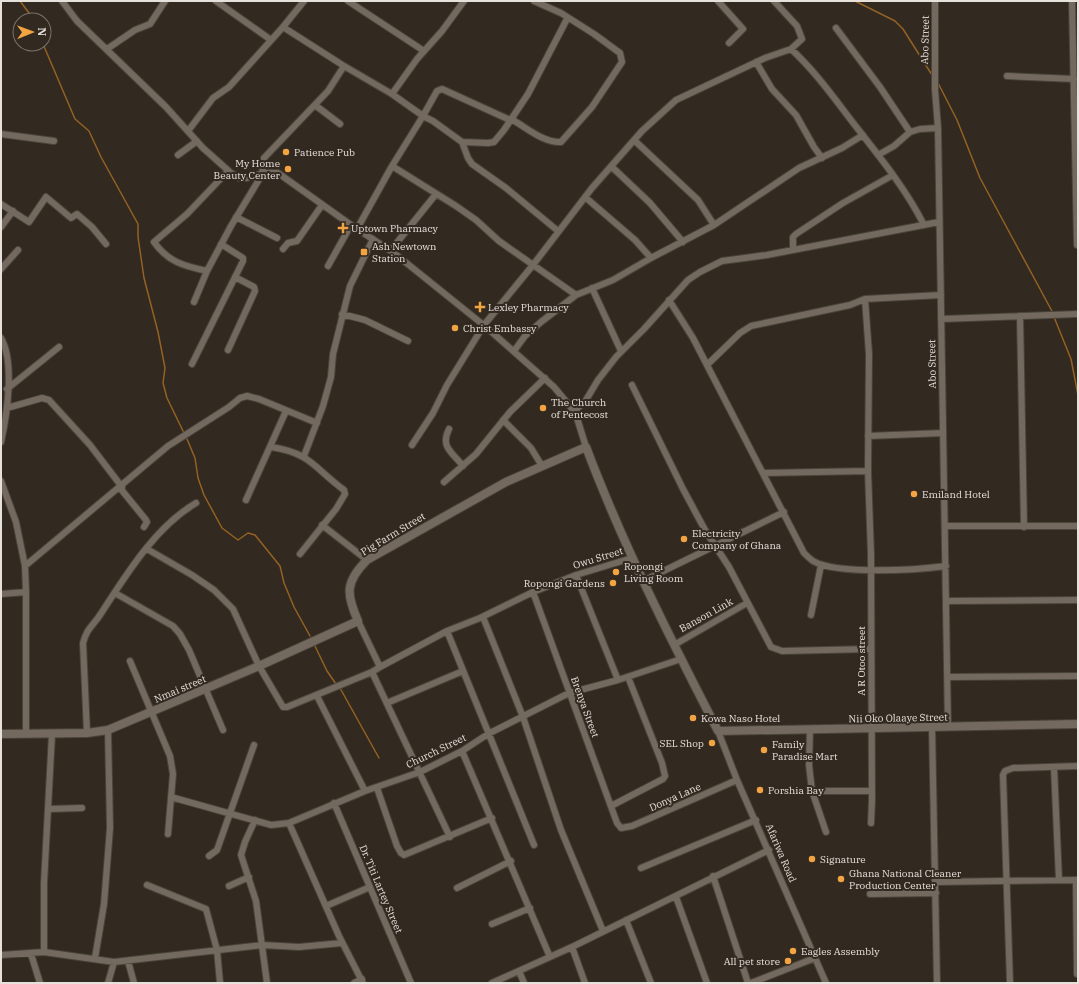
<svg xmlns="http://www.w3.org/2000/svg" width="1079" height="984" viewBox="0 0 1079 984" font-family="'IBM Plex Serif',serif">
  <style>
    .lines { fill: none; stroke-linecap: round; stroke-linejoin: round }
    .stream { stroke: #946223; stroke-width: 1.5 }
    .street-casing { stroke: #4a443b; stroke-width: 8 }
    .secondary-casing { stroke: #4a443b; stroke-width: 10 }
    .street { stroke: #73695f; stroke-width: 6 }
    .secondary { stroke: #73695f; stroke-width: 8 }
    .poi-dot { fill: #f3a442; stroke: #322920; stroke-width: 1.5 }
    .labels { text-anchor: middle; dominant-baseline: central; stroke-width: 4; stroke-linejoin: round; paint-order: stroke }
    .street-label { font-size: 10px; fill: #e7e1db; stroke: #322920 }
    .poi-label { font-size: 10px; fill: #e7e1db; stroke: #322920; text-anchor: start }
  </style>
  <rect width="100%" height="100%" fill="#322920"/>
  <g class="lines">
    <path class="stream" d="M20,1l9,12 4,7
      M855,1l40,20 8,8 29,46
      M43,44l32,75 14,12 12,26 37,67v13l6,41 14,54 7,36 -2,15 4,15 17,35
      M938,83l19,37 23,58 73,135
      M1054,317l17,42 7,36
      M187,439l8,19 3,20 6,17 18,33 16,12 10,-7 7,2 25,31 4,17 10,24 16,29
      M314,644l13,27 9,13
      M340,688l39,70"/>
    <g class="street-casing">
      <path id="street" d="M62,1l15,20 89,86 37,41 28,25 8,5h8l16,-5h15l73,52 43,28 92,74 68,60 15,18 8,13 9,29
        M216,1l55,39
        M348,1l76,50
        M718,1l25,28 -14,14
        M935,1v89l3,38 10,599
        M1072,1l5,244
        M283,27l61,39 48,28 31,22 14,-25 5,-2 68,31
        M836,28l44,59 30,45
        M107,49l28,-19 15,-6 15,-23
        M791,49c24,22 43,49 63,75 25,32 52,65 70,101
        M756,62l16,27 24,26 18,32 8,11
        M1007,76l67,3
        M392,94l25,-35 25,-28 22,-30
        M315,105l25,19
        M511,119c15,8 32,24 50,23l31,-35 30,-45 -2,-9 -26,-19 -33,-21 -27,-12
        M188,131l25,-33 16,-11 54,-60 21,-26
        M1,134l53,7
        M634,140l64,60 16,25
        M462,142l6,16 4,6 34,24 52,43
        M178,155l19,-14
        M878,155l16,-9 16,-14 10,-3 18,-1
        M392,166l64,40 20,14 23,21 77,54
        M612,167l38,36 33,39
        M585,197l50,43 16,18
        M1,204l28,18 17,-25 25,21 6,-4 15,13 14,17
        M236,217l41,21
        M1,227l12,-16
        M357,229l35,-63 31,-50 10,5 29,21 26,1 6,-1 10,-12 24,-36 39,-75
        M283,249l5,-6 9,-2 25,-36
        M391,250l45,-56
        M793,250v-13l3,-3 47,-31 50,-28
        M328,266l23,-41
        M1,269l17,-19
        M207,271c-23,-5 -39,-9 -53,-29l33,-28 41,-43
        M592,288l29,63
        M865,299l4,55 -1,117 3,84 1,245 -1,23
        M669,300l24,38 111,215c3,3 6,6 9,8 24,14 104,9 133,5
        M194,302l13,-31 24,-45 32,-53 -1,-7 2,-8 64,-67 16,-25
        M342,314l23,6 43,21
        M1020,316l4,211
        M941,319l137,-5
        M1,338c14,24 6,77 0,104
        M228,350l27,-59 -1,-4 -19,-10
        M514,351l11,-15 16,-14 35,-27 37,-15 38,-22 63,-33 85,-57 43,-20 21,-13
        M192,364l51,-103v-3l-22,-14
        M707,365l33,-32 11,-7 99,-21 15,-6 76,-4
        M632,385l51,104 22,41 24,37 42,80 11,4 88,-2
        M7,389l52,-42
        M7,408l35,-10 7,2 41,45 32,42
        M574,412l12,-12 12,-20 18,-23 28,-28 44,-49 12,-8 22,-11 45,-6 172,-33
        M503,420l28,28 11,18
        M449,429c-9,18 3,23 14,37
        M868,436l75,-3
        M412,445l21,-32 14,-28 37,-60 49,-60 59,-77 50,-57 34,-31 89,-42 26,-9 11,-10 -5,-13 -23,-25
        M271,447c40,6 43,21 73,43l1,4 -9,15 -36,45
        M304,456l19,-50 8,-29 2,-23 17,-68 23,-47
        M763,473l105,-2
        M1,481l15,41 9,44
        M444,482l32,-28 34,-42 35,-34
        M120,488l26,32 1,2 -3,5
        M246,500l40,-89
        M322,525l45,35
        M945,526h133
        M147,549l45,26 22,15 19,19 26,57 24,41h4l85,-35 8,-5
        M576,575l42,105
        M643,581l141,-69
        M26,592l-1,-26 143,-120 61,-39 11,-9 7,-2 12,3 58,24
        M533,592l84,231 4,5 11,-2 105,-46
        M115,593l58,33 7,8 9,16 34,80
        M1,594l25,-2v142
        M947,601l131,-1
        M811,615l10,-50
        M483,617l40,100 38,113 42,101
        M358,621l22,46 67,-36 33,-13 53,-26 43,-17 56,-17
        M447,631l87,214
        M674,645l73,-42
        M130,661l40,95 3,18 -5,60
        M372,672l78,165
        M948,677l130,-1
        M317,696l48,95
        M387,703l76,-32
        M932,727l5,256
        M810,729l-1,36 3,26 14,41
        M718,731l19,49 89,203
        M87,733l-4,-90c4,-15 9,-16 17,-28 26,-40 55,-88 96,-112
        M462,751l88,206
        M1054,767l5,113
        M377,788l20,58 4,7 3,2 88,-37
        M812,791h60
        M171,797l100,28 18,-2 76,-32 55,-19 42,-21 26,-17 81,-41 49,-13 63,-21
        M334,803l77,180
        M611,806l52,-27 2,-3 -3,-13 -34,-86
        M48,809l34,-1
        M255,820l-10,22 -4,13 15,46 11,82
        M289,823l50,113 24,47
        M209,856l8,-6 37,-105
        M641,868l115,-48
        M713,876l35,107
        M1076,880l1,94
        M935,882l143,-2
        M147,885l59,24 11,41 3,33
        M229,886l20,-9
        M457,888l54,-27
        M870,894l66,-1
        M676,897l31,86
        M326,906l44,-19
        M626,920l25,63
        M492,924l38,-16
        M572,947l13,36
        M44,952v-69l8,-149
        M31,954l9,29
        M1,955l43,-3 70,10 148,-17 37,2 43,-4
        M95,958l9,-54 6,-76 -2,-98
        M128,961l6,22
        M519,971l5,12
        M108,983l6,-21
        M354,983l8,-4
        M492,983l80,-36 197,-97
        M751,983l64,-25
        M1010,983l-7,-208 2,-4 8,-3 65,-2"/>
    </g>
    <g class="secondary-casing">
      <path id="secondary" d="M1,734l86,-1 21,-3 151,-64 99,-45c-12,-27 -13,-39 9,-61l139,-78 80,-35c37,98 84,191 132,284l360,-7"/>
    </g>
    <use href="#street" class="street"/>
    <use href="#secondary" class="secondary"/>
  </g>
  <g class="poi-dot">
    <circle cx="286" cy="152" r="4"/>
    <circle cx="288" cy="169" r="4"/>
    <path d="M341 222h4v4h4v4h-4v4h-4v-4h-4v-4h4z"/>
    <rect x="360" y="248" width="8" height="8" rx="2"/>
    <path d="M478 301h4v4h4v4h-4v4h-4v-4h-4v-4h4z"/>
    <circle cx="455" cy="328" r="4"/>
    <circle cx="543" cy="408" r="4"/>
    <circle cx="914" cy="494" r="4"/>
    <circle cx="684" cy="539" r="4"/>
    <circle cx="616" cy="572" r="4"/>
    <circle cx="613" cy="583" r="4"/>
    <circle cx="693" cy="718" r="4"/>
    <circle cx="712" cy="743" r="4"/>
    <circle cx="764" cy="750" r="4"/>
    <circle cx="760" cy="790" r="4"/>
    <circle cx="812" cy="859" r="4"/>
    <circle cx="841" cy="879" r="4"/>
    <circle cx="793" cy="951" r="4"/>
    <circle cx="788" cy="961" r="4"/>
  </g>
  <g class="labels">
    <g class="street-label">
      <text transform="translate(925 40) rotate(-89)">Abo Street</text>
      <text transform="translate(932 364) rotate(-91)">Abo Street</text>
      <text transform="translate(393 534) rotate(-31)">Pig Farm Street</text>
      <text transform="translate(598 558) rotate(-17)">Owu Street</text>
      <text transform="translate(706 615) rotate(-29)">Banson Link</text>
      <text transform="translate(861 661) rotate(-90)">A R Otoo street</text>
      <text transform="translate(180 689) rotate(-23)">Nmai street</text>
      <text transform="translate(585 707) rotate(70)">Brenya Street</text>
      <text transform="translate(898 718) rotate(-1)">Nii Oko Olaaye Street</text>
      <text transform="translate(436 751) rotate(-26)">Church Street</text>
      <text transform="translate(675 797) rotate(-24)">Donya Lane</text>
      <text transform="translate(781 853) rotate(67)">Afariwa Road</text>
      <text transform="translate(381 889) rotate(67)">Dr. Titi Lartey Street</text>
    </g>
    <g class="poi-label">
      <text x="294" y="152">Patience Pub</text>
      <text x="280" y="163" text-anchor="end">My Home<tspan x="280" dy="12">Beauty Center</tspan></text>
      <text x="351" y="228">Uptown Pharmacy</text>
      <text x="372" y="246">Ash Newtown<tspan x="372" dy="12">Station</tspan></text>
      <text x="488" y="307">Lexley Pharmacy</text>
      <text x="463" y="328">Christ Embassy</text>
      <text x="551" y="402">The Church<tspan x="551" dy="12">of Pentecost</tspan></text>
      <text x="922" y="494">Emiland Hotel</text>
      <text x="692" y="533">Electricity<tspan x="692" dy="12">Company of Ghana</tspan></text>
      <text x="624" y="566">Ropongi<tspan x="624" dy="12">Living Room</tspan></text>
      <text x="605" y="583" text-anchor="end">Ropongi Gardens</text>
      <text x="701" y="718">Kowa Naso Hotel</text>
      <text x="704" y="743" text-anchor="end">SEL Shop</text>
      <text x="772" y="744">Family<tspan x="772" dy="12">Paradise Mart</tspan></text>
      <text x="768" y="790">Porshia Bay</text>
      <text x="820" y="859">Signature</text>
      <text x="849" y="873">Ghana National Cleaner<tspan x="849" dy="12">Production Center</tspan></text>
      <text x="801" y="951">Eagles Assembly</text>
      <text x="780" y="961" text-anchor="end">All pet store</text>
    </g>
  </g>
  <rect width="1079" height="984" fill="none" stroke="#e7e1db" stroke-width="4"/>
  <g transform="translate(32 32) rotate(89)"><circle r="19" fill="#322920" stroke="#7a736b"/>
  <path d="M0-3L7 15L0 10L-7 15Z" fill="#f3a442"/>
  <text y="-6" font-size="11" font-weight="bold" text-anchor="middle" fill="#e7e1db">N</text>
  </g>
</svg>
